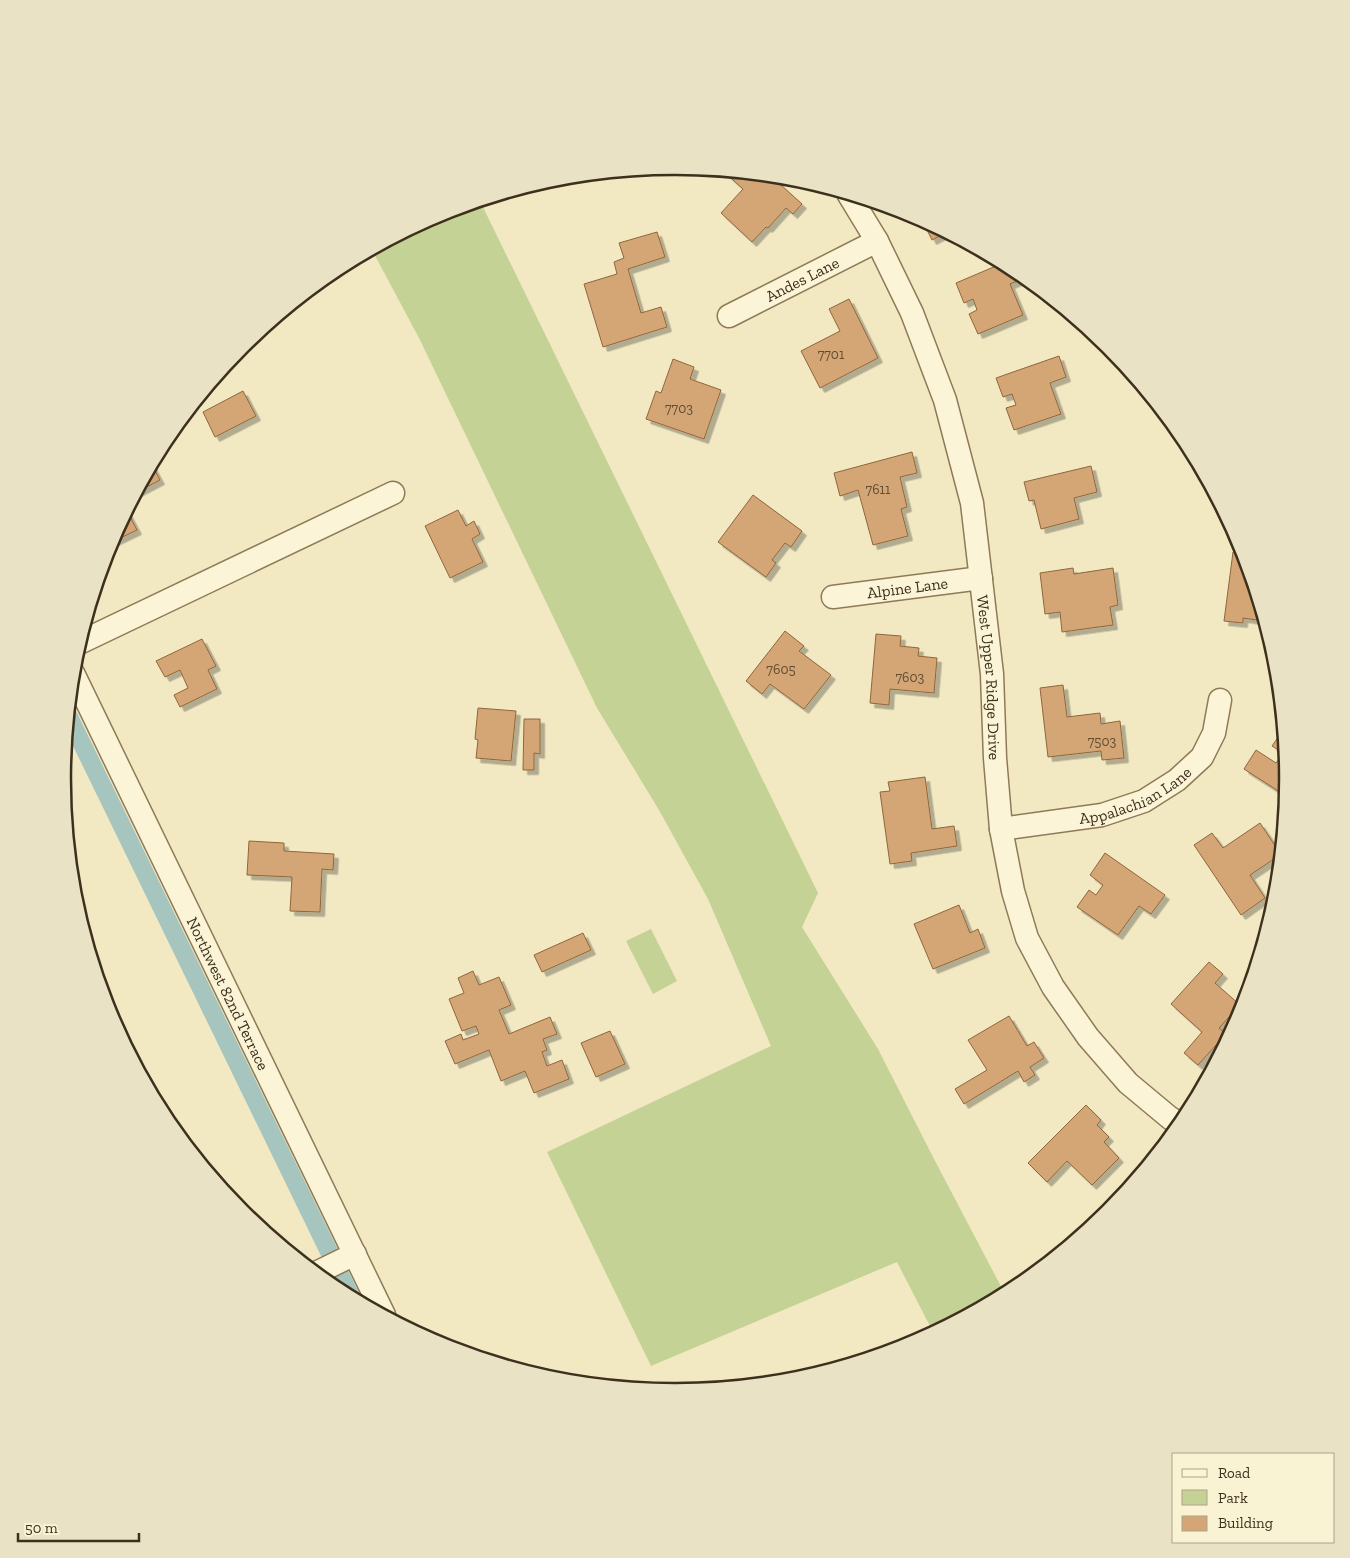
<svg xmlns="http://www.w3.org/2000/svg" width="1350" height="1558" viewBox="0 0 1350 1558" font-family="'Zilla Slab',serif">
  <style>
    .green { fill: #c5d295 }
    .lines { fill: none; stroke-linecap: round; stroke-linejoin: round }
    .canal { stroke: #a5c5be; stroke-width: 18 }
    .building { fill: #d4a675; stroke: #90653b; filter: url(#shadow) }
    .minor-casing { stroke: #8e7a57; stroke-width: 25 }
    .minor { stroke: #fcf4d7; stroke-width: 22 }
    .labels { text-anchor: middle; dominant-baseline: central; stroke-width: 5; stroke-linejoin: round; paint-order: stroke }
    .number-label { font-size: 14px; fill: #634e33 }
    .street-label { font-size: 16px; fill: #3d301d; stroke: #f9f2d3 }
    .rim { fill: none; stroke: #3d301d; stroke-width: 2.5 }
  </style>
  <defs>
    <filter id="shadow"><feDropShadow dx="4.5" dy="4.5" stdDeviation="0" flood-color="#0004"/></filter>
  </defs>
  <rect width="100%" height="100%" fill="#f2e9c3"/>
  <path class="green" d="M480,201l338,692 -16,34 76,122 56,110 71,135 -72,38 -36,-70 -246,104 -104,-214 224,-106 -63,-147 -49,-89 -62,-102 -178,-370 -47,-88 69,-37z
    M651,929l26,52 -24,13 -27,-53z"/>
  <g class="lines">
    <path class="canal" d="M69,717l282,580"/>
  </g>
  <path class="building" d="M723,171l48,5 31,28 -9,10 -7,-6 -18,20 -2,-1 -14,15 -31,-29 22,-24z
    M922,220l24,13 -14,7z
    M657,232l8,25 -37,12 13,44 20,-6 6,20 -64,20 -19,-63 33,-10 -3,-12 10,-4 -5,-15z
    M1003,263l13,7 9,8 -15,6 13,31 -45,19 -9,-20 8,-4 -4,-11 -9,4 -8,-20z
    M849,299l29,59 -58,30 -19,-37 39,-20 -11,-22z
    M1059,356l7,21 -16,6 11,31 -47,16 -8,-22 10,-3 -4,-11 -9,3 -7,-19z
    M673,359l21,8 -4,12 31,11 -17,49 -58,-20 10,-28 5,2z
    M243,391l13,25 -41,21 -12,-25z
    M912,452l5,21 -17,4 7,30 -6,2 7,27 -35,9 -15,-55 -18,6 -6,-23z
    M152,465l8,15 -23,12z
    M1091,466l6,26 -23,6 5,21 -38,10 -7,-29 -5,1 -5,-19z
    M753,495l49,36 -11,16 -6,-4 -13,17 4,3 -10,14 -48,-35z
    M458,510l8,16 8,-5 6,13 -8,5 11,23 -33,16 -25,-52z
    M127,511l10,19 -27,13z
    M1233,552l11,1 20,68 -21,-3v5l-19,-2z
    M1073,568l1,6 39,-6 5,37 -8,2 3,18 -51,7 -2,-20 -15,2 -5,-41z
    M785,631l19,15 -5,5 32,24 -27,34 -34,-25 -8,10 -16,-13z
    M876,634l25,2 -1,10 19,2 -1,8 19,2 -3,35 -44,-4 -1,16 -19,-2z
    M202,639l14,27 -8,4 9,19 -37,18 -6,-12 14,-7 -8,-18 -15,7 -9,-16z
    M1063,685l4,32 33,-4 1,11 19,-3 4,37 -22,2 -1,-9 -53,6 -8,-69z
    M478,708l38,3 -5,50 -35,-3 2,-18 -3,-1z
    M524,719h16v35l-6,-1v17h-11z
    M1283,730l4,49 -1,17 -42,-27 12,-19 20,13 7,-10 -11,-7z
    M925,777l7,52 22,-3 3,20 -46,7 1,8 -22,3 -10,-72 10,-1 -2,-9z
    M1260,823l20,30v2l-30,20 15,23 -24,17 -47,-70 18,-12 11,15z
    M249,841l35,2v8l50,3 -1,16 -11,-1 -2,43 -30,-1 2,-34 -45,-2z
    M1105,853l60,42 -14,19 -12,-8 -21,29 -41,-28 12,-17 7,5 7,-10 -13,-10z
    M959,905l11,28 8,-4 7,19 -52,21 -19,-45z
    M583,933l8,17 -49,22 -8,-17z
    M1209,962l14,12 -8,9 25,22 -21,23 7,6 -28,31 -14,-12 18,-21 -31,-28z
    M473,971l6,14 20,-8 12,28 -12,5 10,24 41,-17 7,17 -14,5 4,11 -5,2 5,14 15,-6 7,19 -35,14 -9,-22 -24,10 -12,-31 -34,14 -10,-23 16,-7 2,6 16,-6 -3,-8 -14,5 -13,-32 15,-6 -6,-15z
    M1009,1016l18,30 7,-4 10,16 -14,9 5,8 -11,7 -6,-11 -54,33 -9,-15 32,-19 -19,-30z
    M610,1031l15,33 -29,13 -15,-34z
    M1086,1105l15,15 -4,5 12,12 -5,5 15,16 -27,27 -25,-24 -20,21 -19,-19z"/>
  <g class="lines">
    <g class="minor-casing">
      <g id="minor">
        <path id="s1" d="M849,195l28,46 35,72 33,87 27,103 20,171 3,84 6,71 12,62 14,47 26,49 35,50 40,46 42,35 11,6"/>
        <path id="s2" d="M729,316l148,-75"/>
        <path id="s3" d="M833,597l148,-19"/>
        <path d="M79,643l314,-150"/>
        <path id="s4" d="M73,673l311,642"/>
        <path id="s5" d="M1001,829l101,-14 42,-14 33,-21 25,-23 12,-24 6,-33"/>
        <path d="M316,1273l39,-19"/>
      </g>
    </g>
    <use href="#minor" class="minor"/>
  </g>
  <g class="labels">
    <g class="number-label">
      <text x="831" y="354">7701</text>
      <text x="679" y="408">7703</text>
      <text x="878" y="489">7611</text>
      <text x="781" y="669">7605</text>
      <text x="910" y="677">7603</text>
      <text x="1102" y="741">7503</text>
    </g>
    <g class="street-label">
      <text stroke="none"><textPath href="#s2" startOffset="82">Andes Lane</textPath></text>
      <text stroke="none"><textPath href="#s3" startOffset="75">Alpine Lane</textPath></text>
      <text stroke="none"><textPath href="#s1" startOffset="509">West Upper Ridge Drive</textPath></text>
      <text stroke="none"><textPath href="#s5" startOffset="140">Appalachian Lane</textPath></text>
      <text stroke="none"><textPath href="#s4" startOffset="356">Northwest 82nd Terrace</textPath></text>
    </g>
  </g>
  <path d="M0 0H1350V1558H0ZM71 779a604 604 0 1 1 1208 0a604 604 0 1 1-1208 0Z" fill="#eae2c4" fill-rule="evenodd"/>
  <path class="rim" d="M71 779a604 604 0 1 1 1208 0a604 604 0 1 1-1208 0Z"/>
  <rect x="1172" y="1453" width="162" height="90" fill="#f9f2d3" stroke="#aea48a"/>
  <rect x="1182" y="1469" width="25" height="8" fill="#fcf4d7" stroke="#aea48a"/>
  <text x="1218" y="1478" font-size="15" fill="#3d301d">Road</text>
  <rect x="1182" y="1490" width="25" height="15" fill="#c5d295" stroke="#aea48a"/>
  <text x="1218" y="1503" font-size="15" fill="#3d301d">Park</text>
  <rect x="1182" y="1516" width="25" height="15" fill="#d4a675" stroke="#aea48a"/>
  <text x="1218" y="1528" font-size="15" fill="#3d301d">Building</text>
  <path d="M18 1533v8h121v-8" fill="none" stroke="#3d301d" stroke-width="2.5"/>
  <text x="25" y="1533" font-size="15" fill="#3d301d" stroke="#f9f2d3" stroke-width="4" paint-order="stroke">50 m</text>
</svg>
